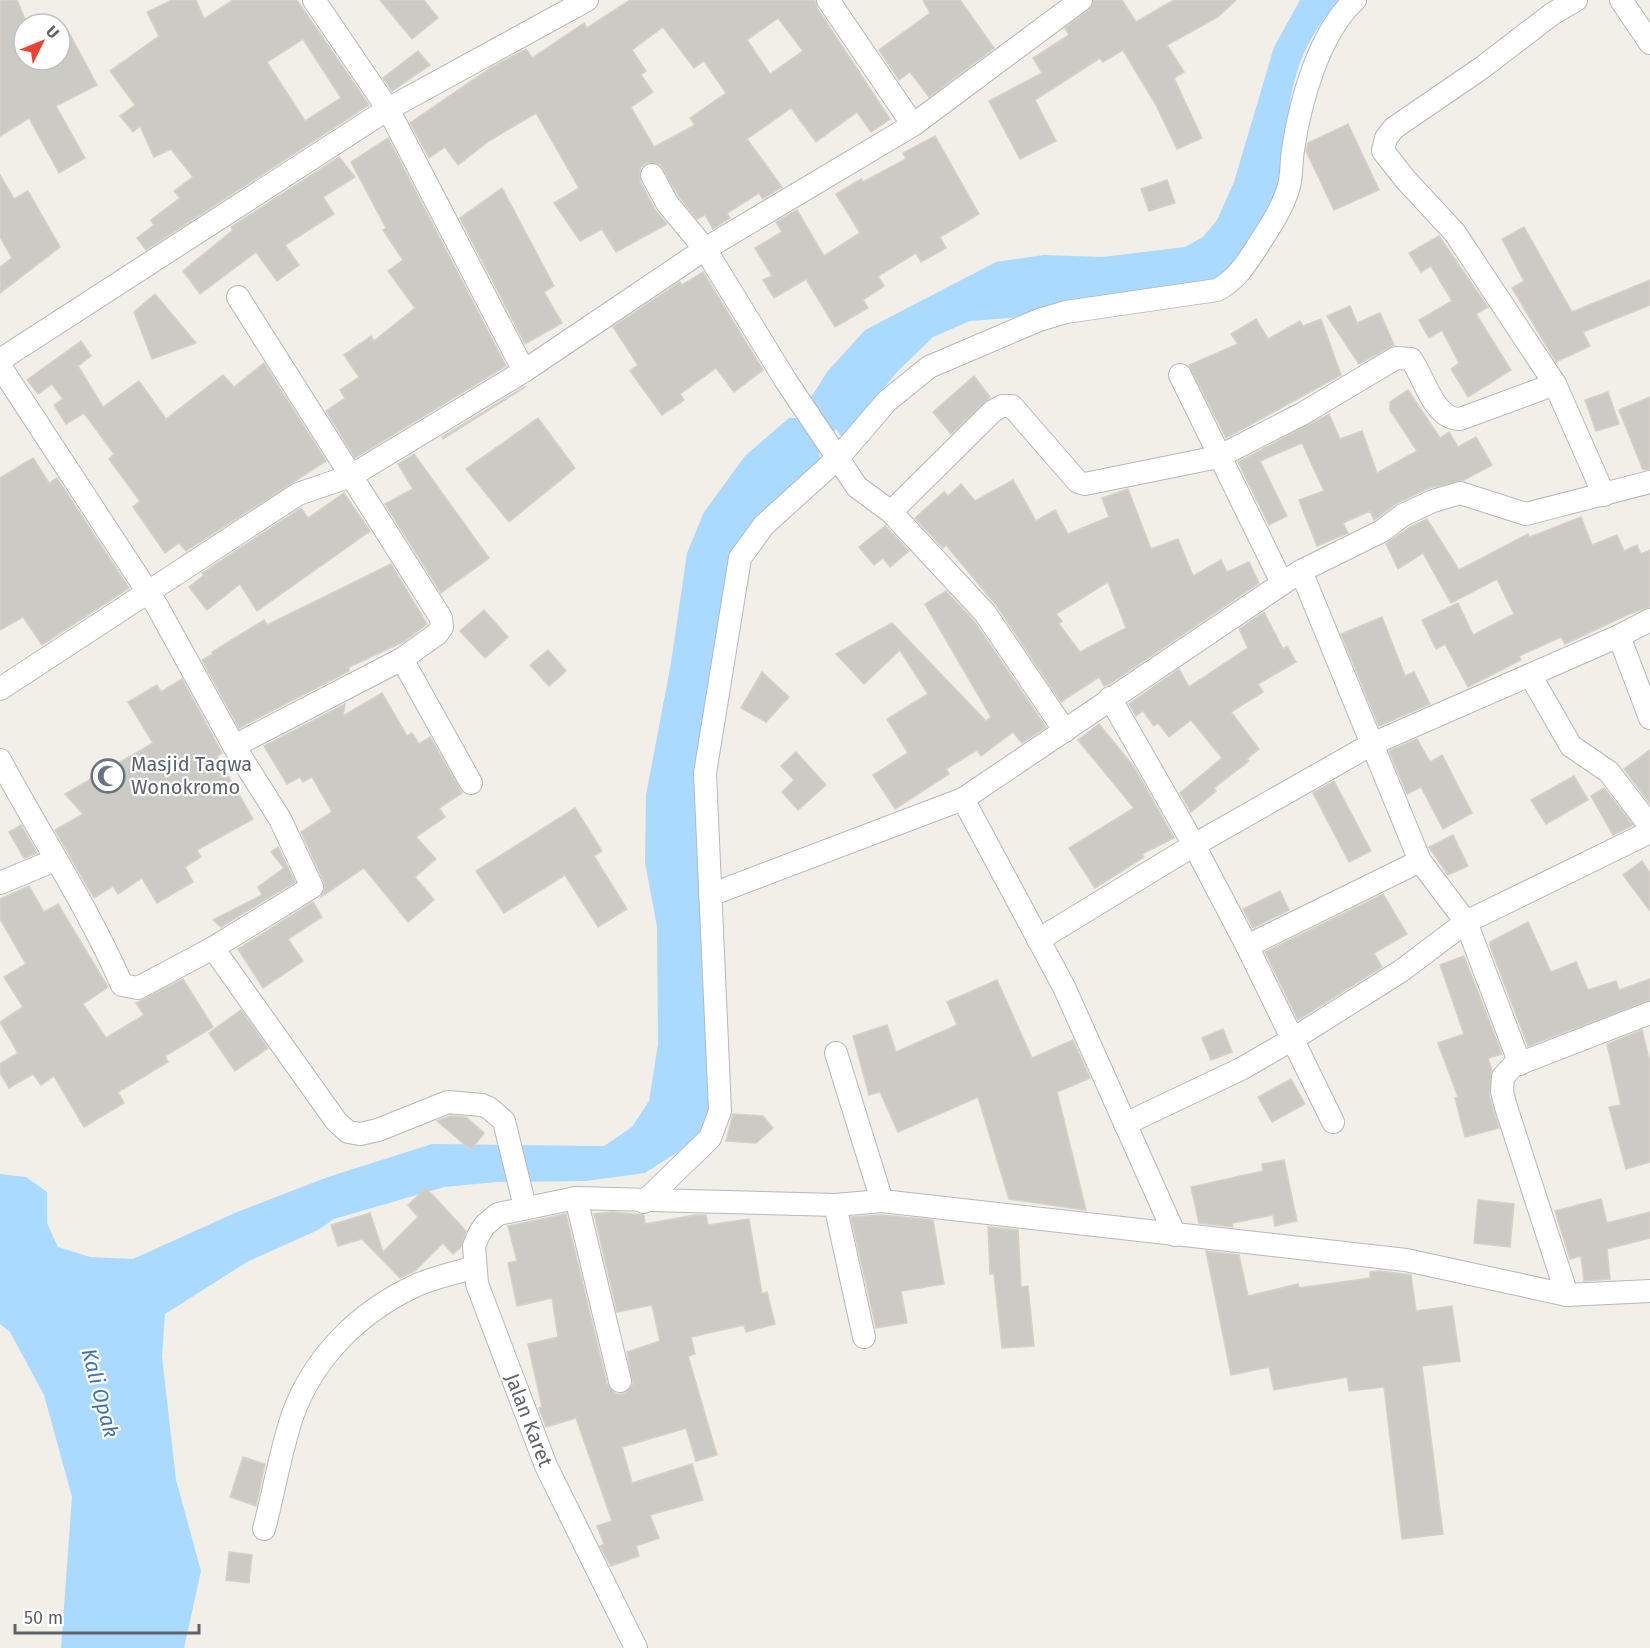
<svg xmlns="http://www.w3.org/2000/svg" width="1650" height="1648" font-family="'Fira Sans',sans-serif">
<style>
.water{fill:#aadaff;fill-rule:evenodd}
.building{fill:#cccac5;stroke:#d6d1c6;stroke-width:1.5;fill-rule:evenodd}
.lines{fill:none;stroke-linecap:round;stroke-linejoin:round}
.minor-casing{stroke:#b5b8bc;stroke-width:24}
.minor{stroke:#fff;stroke-width:22}
.labels{text-anchor:middle;dominant-baseline:central;stroke-width:4.5;stroke-linejoin:round;paint-order:stroke}
.worship-label{font-size:20px;fill:#5b616d;stroke:#fff;text-anchor:start}
.street-label{font-size:20px;fill:#5f6368;stroke:#fff}
.water-label{font-size:21px;font-style:italic;fill:#4174aa;stroke:#fff}
</style>
<rect width="100%" height="100%" fill="#f1efe8"/>
<path class="water" d="M1300,0H1338C1320,23 1304,46 1296,75C1285,112 1287,151 1278,188C1270,217 1241,260 1218,280L1021,317L970,321L933,337L897,372L774,522L750,558L695,771L710,982L708,1123L690,1144L645,1173L586,1181L497,1182L444,1187L334,1219L318,1230L247,1262L165,1314L162,1356L176,1480L201,1571L184,1648H61L72,1497L44,1395L10,1332L0,1324V1174L26,1177L47,1192V1223L58,1247L90,1257L133,1259L237,1212L328,1177L432,1144L604,1146L632,1127L649,1101L658,1044L657,927L645,862L646,795L671,663L687,553L704,512L745,456L789,418H798L827,372L865,330L996,262L1044,255L1102,257L1185,247L1203,237L1217,220L1234,182L1274,47ZM836,429L842,438L829,456L820,458L817,441L831,435Z"/>
<g class="building">
<polygon points="0,0 17,0 27,24 24,24 24,60 60,60 60,33 67,29 97,85 56,106 85,158 59,173 29,118 0,136"/>
<path d="M172,0H196L204,19L233,0H297L369,105L146,250L137,238L154,225L151,220L180,198L174,191L193,177L171,149L154,157L140,126L133,132L120,116L135,105L110,71L159,36L147,12ZM303,39L341,98L305,121L267,62Z"/>
<polygon points="380,0 424,0 438,18 412,39"/>
<path d="M630,0H815L817,8L890,119L871,132L857,112L816,142L791,108L747,139L782,187L763,199L759,193L727,213L730,218L713,229L705,215L697,219L678,195L660,164L646,163L640,168V181L655,210L667,224L616,252L602,229L580,241L554,203L579,188L536,113L489,141L458,165L445,147L429,158L410,123L492,67L526,49L532,58L584,23L587,28ZM778,18L803,51L770,74L747,40ZM663,27L694,68L704,61L726,93L690,118L695,125L654,147L631,107L653,92L641,75L646,71L632,50Z"/>
<polygon points="923,0 960,0 994,48 929,97 910,72 899,80 879,50 930,13"/>
<polygon points="1094,0 1122,0 1136,22 1174,0 1236,0 1218,17 1167,45 1184,72 1174,78 1202,138 1177,149 1156,105 1123,50 1103,62 1100,58 1035,100 1056,141 1020,159 989,101 1042,73 1033,58 1069,35 1065,28 1089,10"/>
<polygon points="418,51 430,65 392,91 383,78"/>
<polygon points="1348,124 1379,190 1334,210 1306,151 1308,143"/>
<polygon points="935,136 979,214 940,237 946,248 921,262 916,253 878,276 884,286 863,300 868,308 835,327 806,279 774,298 763,280 772,276 755,248 782,232 776,222 797,210 824,256 860,233 836,194 861,179 863,182 906,159 903,153"/>
<polygon points="388,138 506,366 355,458 326,411 345,398 340,390 359,377 344,355 371,336 374,341 415,308 388,271 403,260 383,230 386,228 351,162"/>
<polygon points="339,157 355,177 323,197 334,214 285,245 299,265 277,281 256,252 200,294 183,271 233,230 231,227"/>
<polygon points="0,175 14,199 28,191 60,247 0,293 0,267 12,258 0,237"/>
<polygon points="1167,180 1175,203 1149,211 1141,189"/>
<polygon points="502,188 554,286 544,292 562,323 525,344 460,218"/>
<polygon points="1524,227 1572,312 1650,280 1650,305 1583,332 1590,346 1556,362 1512,288 1524,281 1502,239"/>
<polygon points="1439,236 1488,307 1476,314 1511,370 1468,397 1451,369 1459,363 1442,330 1429,338 1419,320 1452,301 1431,266 1421,272 1409,253"/>
<polygon points="703,272 763,370 734,392 716,368 680,394 684,400 662,415 630,371 638,365 613,327 680,282 682,285"/>
<polygon points="155,294 196,343 152,359 134,312"/>
<polygon points="1350,306 1357,323 1380,313 1394,345 1359,364 1327,316"/>
<polygon points="1256,319 1268,339 1300,321 1303,326 1321,319 1341,375 1226,438 1189,365 1238,344 1231,334"/>
<polygon points="81,341 91,356 78,366 103,407 139,381 166,419 223,375 234,387 264,363 326,461 186,551 179,543 165,553 133,507 140,501 109,459 114,454 84,413 66,424 54,405 63,399 52,384 38,394 27,380"/>
<polygon points="974,376 990,397 951,434 933,412"/>
<polygon points="525,387 443,439 442,437 524,387"/>
<polygon points="1408,390 1440,438 1449,432 1458,447 1476,437 1492,465 1464,480 1429,488 1397,503 1374,520 1370,511 1343,523 1348,533 1317,546 1299,500 1324,491 1302,443 1260,461 1287,516 1269,525 1238,462 1329,414 1340,439 1362,431 1377,473 1417,451 1390,410 1390,402"/>
<polygon points="1608,392 1619,424 1596,431 1585,400"/>
<polygon points="1650,397 1650,469 1643,470 1619,410"/>
<polygon points="538,418 575,468 509,522 466,469"/>
<polygon points="414,454 489,558 441,593 385,504 413,489 398,464"/>
<polygon points="33,458 49,483 57,478 129,588 42,645 23,617 0,630 0,478"/>
<path d="M1013,480L1036,521L1055,510L1068,534L1109,517L1102,498L1128,489L1151,549L1178,539L1193,576L1221,560L1227,572L1249,562L1259,583L1108,685L1104,686L1099,677L1061,702L996,605L946,545L943,548L915,518L944,492L948,496L961,484L975,501ZM1108,582L1126,628L1080,652L1059,624L1062,621L1056,614Z"/>
<polygon points="344,493 370,531 257,611 240,584 207,610 189,587 204,575 202,573 301,508 308,518"/>
<polygon points="1581,517 1592,545 1617,535 1624,551 1637,545 1641,554 1650,550 1650,607 1629,614 1565,644 1561,637 1519,656 1521,660 1468,687 1445,644 1436,649 1422,620 1458,603 1473,635 1514,614 1497,579 1451,603 1423,553 1398,569 1386,544 1410,527 1427,519 1459,570 1528,534 1530,537"/>
<polygon points="885,526 909,551 890,567 883,558 874,565 859,547"/>
<polygon points="391,564 427,624 403,642 349,667 349,671 239,728 202,660 213,654 212,652 264,620 267,625"/>
<polygon points="946,591 974,621 1046,727 1022,743 1013,732 981,756 977,750 946,769 949,774 895,809 873,775 908,753 887,719 928,694 900,650 864,684 836,654 892,623 986,721 991,717 925,604"/>
<polygon points="484,610 508,637 485,658 460,631"/>
<polygon points="1264,612 1283,649 1287,646 1296,662 1258,684 1263,692 1231,712 1259,749 1247,759 1249,761 1214,788 1216,791 1191,812 1180,793 1222,758 1191,720 1169,737 1158,723 1154,726 1143,711 1136,716 1129,704 1179,669 1189,687 1248,648 1239,629"/>
<polygon points="1382,617 1405,676 1414,672 1430,704 1379,726 1341,634"/>
<polygon points="548,650 566,671 549,686 530,665"/>
<polygon points="762,672 789,697 766,722 741,708"/>
<polygon points="182,679 222,753 217,756 253,819 197,850 201,857 185,867 193,882 157,903 142,878 118,894 113,886 94,898 55,830 83,814 65,794 153,743 128,702 157,685 161,692"/>
<polygon points="382,693 407,736 412,733 419,744 430,737 462,793 439,808 445,817 416,837 436,859 415,877 434,900 408,922 364,868 321,897 325,888 324,882 301,832 332,812 312,777 303,782 300,777 287,784 264,746 345,704 343,716"/>
<polygon points="1099,724 1134,767 1174,838 1142,854 1144,857 1095,888 1069,848 1134,808 1078,740"/>
<polygon points="1417,739 1430,762 1442,755 1472,813 1443,829 1421,787 1407,794 1389,751"/>
<polygon points="1650,750 1650,804 1624,769"/>
<polygon points="796,752 826,785 798,810 782,792 794,780 781,766"/>
<polygon points="1574,776 1588,800 1546,824 1531,800"/>
<polygon points="1334,781 1371,851 1349,862 1313,793"/>
<polygon points="1604,788 1633,825 1613,835 1591,796"/>
<polygon points="575,808 602,851 594,856 627,909 598,927 565,875 504,913 476,871"/>
<polygon points="21,825 37,853 24,858 9,832"/>
<polygon points="1453,835 1468,866 1448,875 1429,847"/>
<polygon points="278,847 295,882 221,927 213,920 262,895 258,887 284,868 271,852"/>
<polygon points="1642,861 1650,873 1650,911 1623,875"/>
<polygon points="29,886 44,912 58,904 108,987 83,1004 106,1038 144,1015 136,1003 183,979 213,1027 165,1056 168,1062 118,1092 124,1103 84,1127 54,1076 41,1085 33,1074 9,1088 0,1073 0,1064 18,1053 0,1022 23,1007 4,977 26,964 0,919 0,899"/>
<polygon points="1280,891 1289,910 1253,928 1243,909"/>
<polygon points="1383,894 1407,934 1374,953 1382,967 1298,1020 1265,952"/>
<polygon points="313,902 322,917 288,939 303,961 263,988 238,949"/>
<polygon points="1528,922 1551,972 1576,962 1588,990 1616,981 1619,990 1650,979 1650,1000 1528,1046 1490,946 1490,942"/>
<polygon points="1464,956 1502,1054 1488,1058 1492,1071 1489,1095 1499,1128 1465,1137 1455,1098 1458,1097 1438,1043 1464,1034 1440,965"/>
<polygon points="997,980 1032,1058 1073,1040 1090,1078 1057,1092 1086,1210 1009,1199 978,1097 898,1132 880,1092 869,1095 853,1036 887,1025 896,1052 957,1025 947,1002"/>
<polygon points="241,1010 268,1048 235,1071 209,1033"/>
<polygon points="1223,1029 1232,1052 1211,1060 1202,1038"/>
<polygon points="1642,1030 1650,1062 1650,1162 1626,1169 1609,1107 1621,1105 1607,1044"/>
<polygon points="1291,1079 1305,1104 1272,1122 1258,1097"/>
<polygon points="733,1114 763,1116 773,1128 756,1143 726,1141"/>
<polygon points="450,1116 466,1117 484,1133 471,1150 437,1121"/>
<polygon points="1284,1160 1297,1221 1275,1226 1273,1215 1232,1223 1233,1227 1199,1223 1191,1187 1263,1171 1262,1164"/>
<polygon points="426,1188 466,1231 461,1247 453,1254 443,1243 415,1271 400,1278 362,1239 338,1246 331,1225 370,1213 383,1252 418,1217 408,1205"/>
<polygon points="1601,1199 1607,1223 1650,1212 1650,1238 1607,1249 1610,1279 1584,1281 1581,1256 1570,1259 1555,1211"/>
<polygon points="1478,1200 1514,1204 1510,1247 1474,1243"/>
<polygon points="612,1212 644,1215 645,1224 695,1215 706,1215 708,1225 749,1219 762,1294 767,1292 775,1324 746,1332 744,1325 691,1337 695,1354 688,1356 717,1455 696,1461 686,1428 622,1447 632,1483 692,1464 703,1500 650,1515 659,1538 636,1546 639,1556 611,1566 600,1546 604,1544 597,1526 612,1521 576,1418 546,1427 539,1408 542,1407 528,1344 558,1337 552,1298 517,1306 508,1263 517,1261 508,1226 566,1214 607,1384 616,1394 624,1394 633,1384 627,1352 660,1341 652,1305 617,1312 594,1214"/>
<polygon points="882,1215 933,1220 944,1284 901,1291 907,1323 876,1328 851,1217"/>
<polygon points="988,1227 1018,1230 1021,1287 1028,1286 1034,1346 1002,1348 994,1274 990,1274"/>
<polygon points="1206,1251 1239,1255 1248,1296 1298,1284 1299,1288 1370,1278 1370,1272 1380,1271 1411,1275 1416,1311 1452,1306 1460,1361 1422,1366 1443,1534 1402,1539 1384,1387 1349,1391 1347,1377 1274,1390 1269,1367 1231,1375"/>
<polygon points="243,1457 265,1464 256,1506 230,1497"/>
<polygon points="229,1552 252,1555 249,1583 226,1580"/>
</g>
<g class="lines">
<g class="minor-casing">
<g id="minor">
<polyline points="314,0 388,109 524,371"/>
<polyline points="828,0 913,125"/>
<polyline points="1576,0 1552,14 1483,67 1394,128 1386,138 1383,151 1405,179 1455,233 1555,384 1604,495"/>
<polyline points="1621,0 1650,43"/>
<polyline points="652,175 667,203 705,249 786,381 857,487 891,512 985,613 1065,731"/>
<polyline points="0,360 388,109 587,0"/>
<path d="M0,366L157,606L234,746L280,819L312,887L213,948L138,988L122,985C88,907 40,835 0,760"/>
<polyline points="1180,375 1282,583"/>
<path d="M891,512L993,411L1002,406H1012L1078,482L1085,484L1218,457L1302,414L1396,358L1411,359C1425,378 1433,419 1460,419L1555,384"/>
<polyline points="1301,571 1420,861 1466,922 1520,1064"/>
<polyline points="1619,636 1650,718"/>
<polyline points="402,659 471,783"/>
<polyline points="1530,675 1571,746 1609,772 1650,826"/>
<polyline points="0,689 298,494 351,476 524,371 705,249 913,125 1081,0"/>
<polyline points="1110,698 1194,845 1247,946 1333,1122"/>
<polyline points="234,746 402,659 437,634 442,627 441,618 238,297"/>
<polyline points="963,799 1064,987 1175,1235"/>
<polyline points="0,883 55,860"/>
<polyline points="710,895 963,799 1301,571 1382,531 1403,515 1433,501 1460,493 1526,514 1650,482"/>
<polyline points="1038,940 1194,845 1372,744 1619,636 1650,620"/>
<polyline points="1247,946 1420,861"/>
<polyline points="213,948 336,1121 348,1132 360,1134 378,1130 448,1102 482,1105 489,1108 504,1121 525,1207"/>
<polyline points="836,1053 882,1201"/>
<polyline points="1125,1124 1241,1069 1293,1039 1401,971 1466,922 1650,832"/>
<polyline points="576,1198 620,1381"/>
<path d="M644,1202L710,1138L720,1111L705,773L740,558L764,525L838,458L887,401L929,367L1039,320L1066,312L1217,290C1236,280 1246,264 1257,247C1269,228 1283,208 1289,186C1292,174 1291,162 1293,150C1300,102 1319,33 1355,0"/>
<polyline points="835,1205 864,1337"/>
<polyline points="1567,1295 1506,1107 1502,1092 1503,1077 1513,1066 1650,1013"/>
<path d="M264,1529C274,1492 280,1453 292,1417C313,1357 360,1311 417,1285C435,1277 456,1273 474,1267"/>
<polyline points="636,1648 546,1466 477,1284 474,1246 479,1234 485,1225 498,1214 576,1198 835,1205 882,1201 1406,1260 1567,1295 1650,1291"/>
</g>
</g>
<use href="#minor" class="minor"/>
</g>
<defs>
<g id="mosque-ring" transform="scale(1.725)"><circle r="9.5" fill="#fff" stroke="#6b7280" stroke-width="1.5"/><path d="M3.5-4.9A6 6 0 1 0 3.5 4.9A5 5 0 1 1 3.5-4.9Z" fill="#6b7280"/></g>
</defs>
<g fill-rule="evenodd">
<use href="#mosque-ring" x="108" y="776"/>
</g>
<g class="labels">
<g class="worship-label">
<text x="131" y="764">Masjid Taqwa<tspan x="131" dy="23">Wonokromo</tspan></text>
</g>
<g class="street-label">
<text transform="translate(529 1420) rotate(69)">Jalan Karet</text>
</g>
<g class="water-label">
<text transform="translate(100 1393) rotate(75)">Kali Opak</text>
</g>
</g>
<g transform="translate(42 42) rotate(47)"><circle r="28" fill="#ffffff" stroke="#bfc1c3" stroke-width="1.5"/>
<path d="M0-4.5L10 22L0 15L-10 22Z" fill="#ea4335"/>
<text y="-9" font-size="16" font-weight="bold" text-anchor="middle" fill="#5f6368">U</text>
</g>
<path d="M15 1624v9h184v-9" fill="none" stroke="#5f6368" stroke-width="3"/>
<text x="24" y="1624" font-size="18" fill="#5f6368" stroke="#ffffff" stroke-width="4.5" paint-order="stroke">50 m</text>
</svg>
